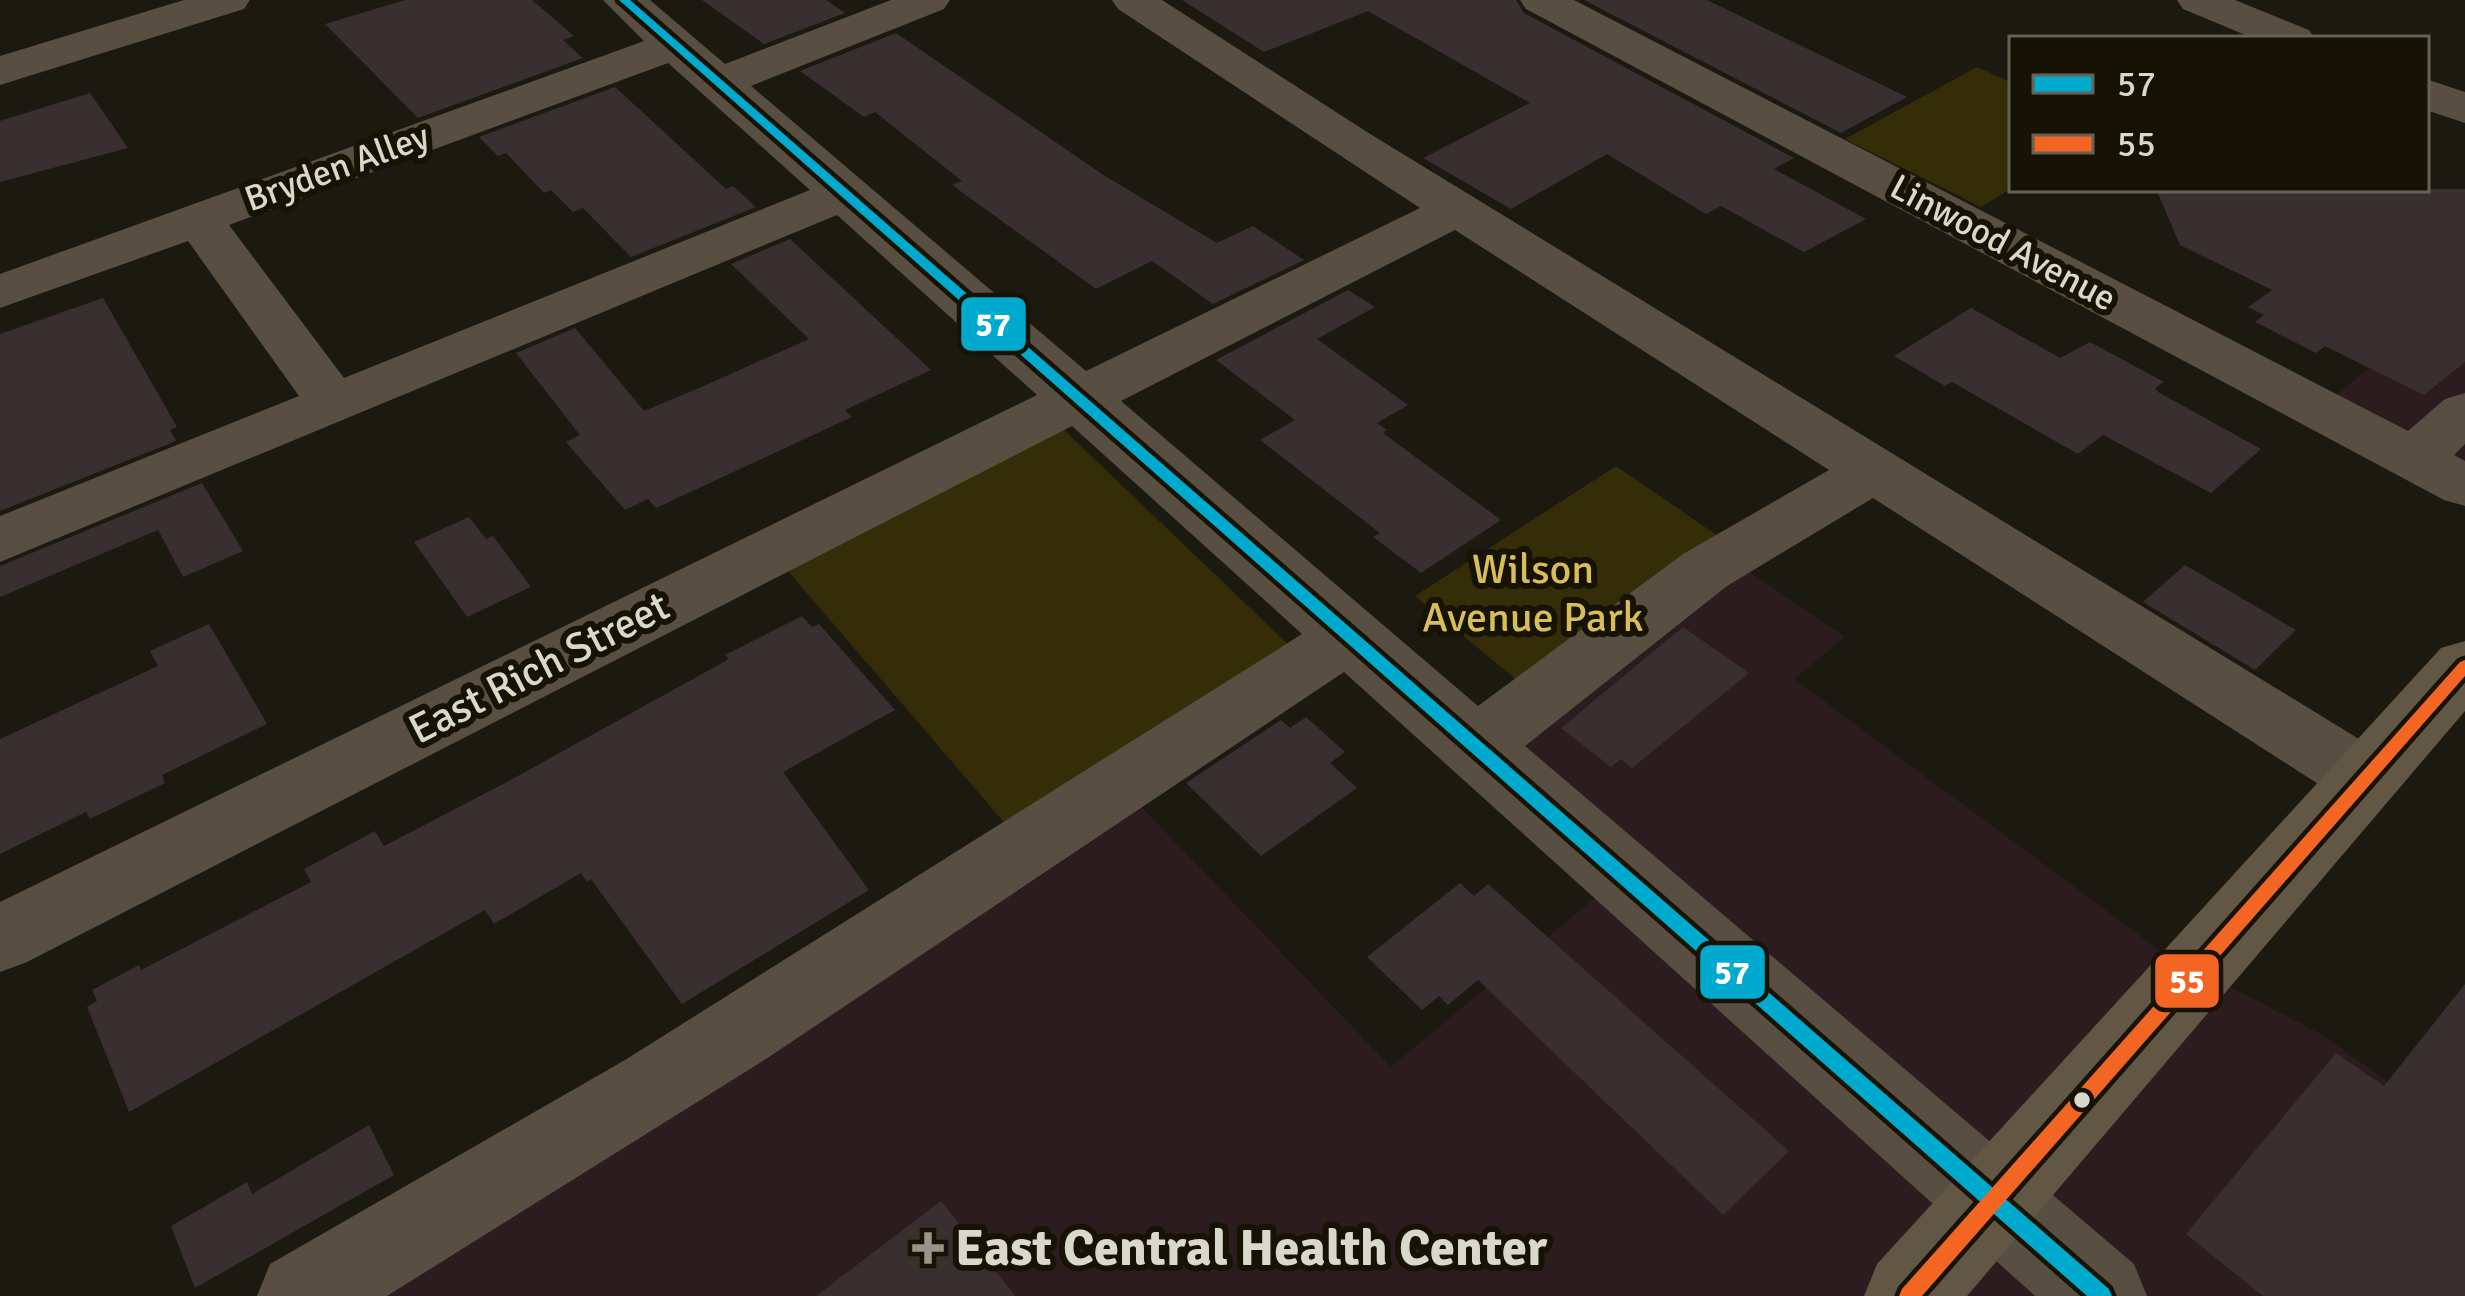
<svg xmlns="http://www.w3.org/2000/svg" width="2465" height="1296" font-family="Signika,sans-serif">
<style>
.commercial{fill:#2d1c1f}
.green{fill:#352c08}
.building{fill:#392f31}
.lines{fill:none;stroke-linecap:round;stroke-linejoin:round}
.minor{fill:#584e41;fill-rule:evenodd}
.major{fill:#625644;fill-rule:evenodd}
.bus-1-casing{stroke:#171304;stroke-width:9}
.bus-2-casing{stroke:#171304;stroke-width:9}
.bus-1{fill:#00a9ce;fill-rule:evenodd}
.bus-2{fill:#f26522;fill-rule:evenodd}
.bus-dot{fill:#dad7cc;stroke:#171304;stroke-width:4.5}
.poi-dot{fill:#98948b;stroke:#171304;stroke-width:4.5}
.labels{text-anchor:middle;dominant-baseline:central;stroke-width:12;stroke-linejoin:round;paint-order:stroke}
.far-street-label{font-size:36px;fill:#dad7cc;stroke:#171304}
.park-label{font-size:42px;fill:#d9bd58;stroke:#171304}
.street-label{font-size:42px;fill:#dad7cc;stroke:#171304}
.near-poi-label{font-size:51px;font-weight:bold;fill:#dad7cc;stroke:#171304;text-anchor:start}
.line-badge{stroke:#171304;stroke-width:4.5}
.badge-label{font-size:33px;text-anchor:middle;font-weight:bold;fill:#fff}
</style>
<rect width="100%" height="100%" fill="#1c1911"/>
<g class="commercial">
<polygon points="2465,246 2465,488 2318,410 2462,293"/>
<polygon points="1729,558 1845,637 1794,679 2162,952 2319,1033 2465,1136 2465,1296 254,1296 1015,835 1109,773 1391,1067 1619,878 1467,745"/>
</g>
<g class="green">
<polygon points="1977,67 2012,83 2012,188 1981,207 1845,139"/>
<polygon points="1062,428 1296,652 1015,835 787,570"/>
<polygon points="1616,466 1721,538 1518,681 1415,596"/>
</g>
<g class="building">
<polygon points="405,0 532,0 574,36 563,40 583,58 418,118 325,24"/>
<polygon points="702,0 826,0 845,13 764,44"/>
<polygon points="1182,0 1516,0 1524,13 1794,158 1774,169 1866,219 1804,252 1721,206 1706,214 1607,154 1511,209 1423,158 1530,103 1368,11 1264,52"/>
<polygon points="1584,0 1707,0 1907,97 1841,133"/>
<polygon points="896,33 1105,176 1217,243 1253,226 1304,260 1213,304 1152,261 1096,289 952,185 962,181 875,112 864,117 800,71"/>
<polygon points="615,87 726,189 733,186 756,207 631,257 583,208 573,212 551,190 544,193 506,153 498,156 479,137"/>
<polygon points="90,93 128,148 0,182 0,121"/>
<polygon points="2156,189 2465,189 2465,362 2424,395 2325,346 2316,353 2255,322 2264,315 2248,307 2272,290 2180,245"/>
<polygon points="790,239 931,370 845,410 852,417 656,508 648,499 625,510 566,442 580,435 516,353 575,328 644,411 699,388 809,339 731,264"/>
<polygon points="1348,290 1375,307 1317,339 1408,405 1377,423 1387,430 1383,433 1501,520 1421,573 1373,537 1380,533 1260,440 1295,420 1216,360"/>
<polygon points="103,298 177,427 170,430 176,441 0,511 0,334"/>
<polygon points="1971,308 2060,358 2090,342 2164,382 2155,388 2158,392 2261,449 2211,493 2103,435 2078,454 1952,382 1945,386 1894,356"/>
<polygon points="202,483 243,551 183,577 158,530 0,597 0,566"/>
<polygon points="469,517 486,539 493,536 531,587 467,617 414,542"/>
<polygon points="2185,565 2296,630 2255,670 2143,602"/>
<polygon points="802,616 812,627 819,624 895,710 783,772 869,890 682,1004 591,879 587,882 581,873 494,924 485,910 129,1112 87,1007 97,1001 92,990 139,965 141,970 311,882 304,869 375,831 384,846 507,782 729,659 725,655"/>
<polygon points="209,624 267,724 162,775 165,783 90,819 86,812 0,854 0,739 158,666 150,651"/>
<polygon points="1683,627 1749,673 1632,768 1621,759 1611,767 1561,728"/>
<polygon points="1306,717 1345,752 1330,763 1357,788 1261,856 1186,783 1281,720 1290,728"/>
<polygon points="1460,883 1474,896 1488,884 1789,1151 1723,1215 1478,980 1448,1005 1439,996 1422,1010 1367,957"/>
<polygon points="2465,984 2465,1296 2263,1296 2186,1234 2336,1053 2384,1086"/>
<polygon points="369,1125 394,1175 195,1288 171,1226 247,1182 252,1194"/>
<polygon points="941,1201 1015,1296 816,1296"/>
</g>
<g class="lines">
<g class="minor">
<polygon points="184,0 250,0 244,9 0,85 0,56"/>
<path d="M603,0H650L725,64L891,0H950L944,9L751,86L1086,371L1420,208L1118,9L1112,0H1162L1367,132L2390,758L2400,778L2390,798L2365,806L2340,798L1873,498L1727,586L1525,746L2134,1264L2147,1296H2035L1344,672L769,1057L387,1296H257L270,1264L625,1060L1302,634L1072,426L27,962L0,972V902L1037,395L837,215L0,562V516L299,396L188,241L0,308V274L644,41ZM668,63L810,190L344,378L229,225ZM1455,230L1829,470L1683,554L1478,706L1121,401Z"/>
<polygon points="1520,0 1574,0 2408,431 2445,399 2465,393 2465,444 2454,455 2465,461 2465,506 2444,500 1526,9"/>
<polygon points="2177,0 2235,0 2309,30 2315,39 2255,39 2183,9"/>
<polygon points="2426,79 2465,92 2465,123 2426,110"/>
</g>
<polygon class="major" points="2465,641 2465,711 1967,1296 1864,1296 1877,1264 2441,648"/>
<g class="bus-1-casing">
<polygon id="bus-1" points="619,0 630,0 2109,1289 2112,1296 2087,1296"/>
</g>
<g class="bus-2-casing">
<polygon id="bus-2" points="2465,660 2465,676 1922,1296 1899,1296 1902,1289 2460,662"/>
</g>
<use href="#bus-1" class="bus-1"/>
<use href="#bus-2" class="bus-2"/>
</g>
<circle class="bus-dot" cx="2082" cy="1100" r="10"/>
<path class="poi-dot" d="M922 1230h12v12h12v12h-12v12h-12v-12h-12v-12h12z"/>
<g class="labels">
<g class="far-street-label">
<text transform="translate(337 168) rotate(-20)">Bryden Alley</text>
<text transform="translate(2003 243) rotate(28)">Linwood Avenue</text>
</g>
<g class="park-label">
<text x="1533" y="569">Wilson<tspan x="1533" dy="48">Avenue Park</tspan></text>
</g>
<g class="street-label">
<text transform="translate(539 668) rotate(-27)">East Rich Street</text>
</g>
<g class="near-poi-label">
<text x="955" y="1248">East Central Health Center</text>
</g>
</g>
<g class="line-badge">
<rect x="959" y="295" width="69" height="58" rx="12" fill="#00a9ce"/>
<rect x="1698" y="943" width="69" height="58" rx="12" fill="#00a9ce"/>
<rect x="2153" y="952" width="68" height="58" rx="12" fill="#f26522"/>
</g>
<g class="badge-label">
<text x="993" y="336">57</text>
<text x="1732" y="984">57</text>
<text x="2187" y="993">55</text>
</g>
<rect x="2009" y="36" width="420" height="156" fill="#171304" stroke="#656154" stroke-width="3"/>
<rect x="2033" y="75" width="60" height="18" fill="#00a9ce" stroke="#656154" stroke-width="3"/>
<text x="2117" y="96" font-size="36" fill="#dad7cc">57</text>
<rect x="2033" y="135" width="60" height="18" fill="#f26522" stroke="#656154" stroke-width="3"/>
<text x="2117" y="156" font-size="36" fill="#dad7cc">55</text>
</svg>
